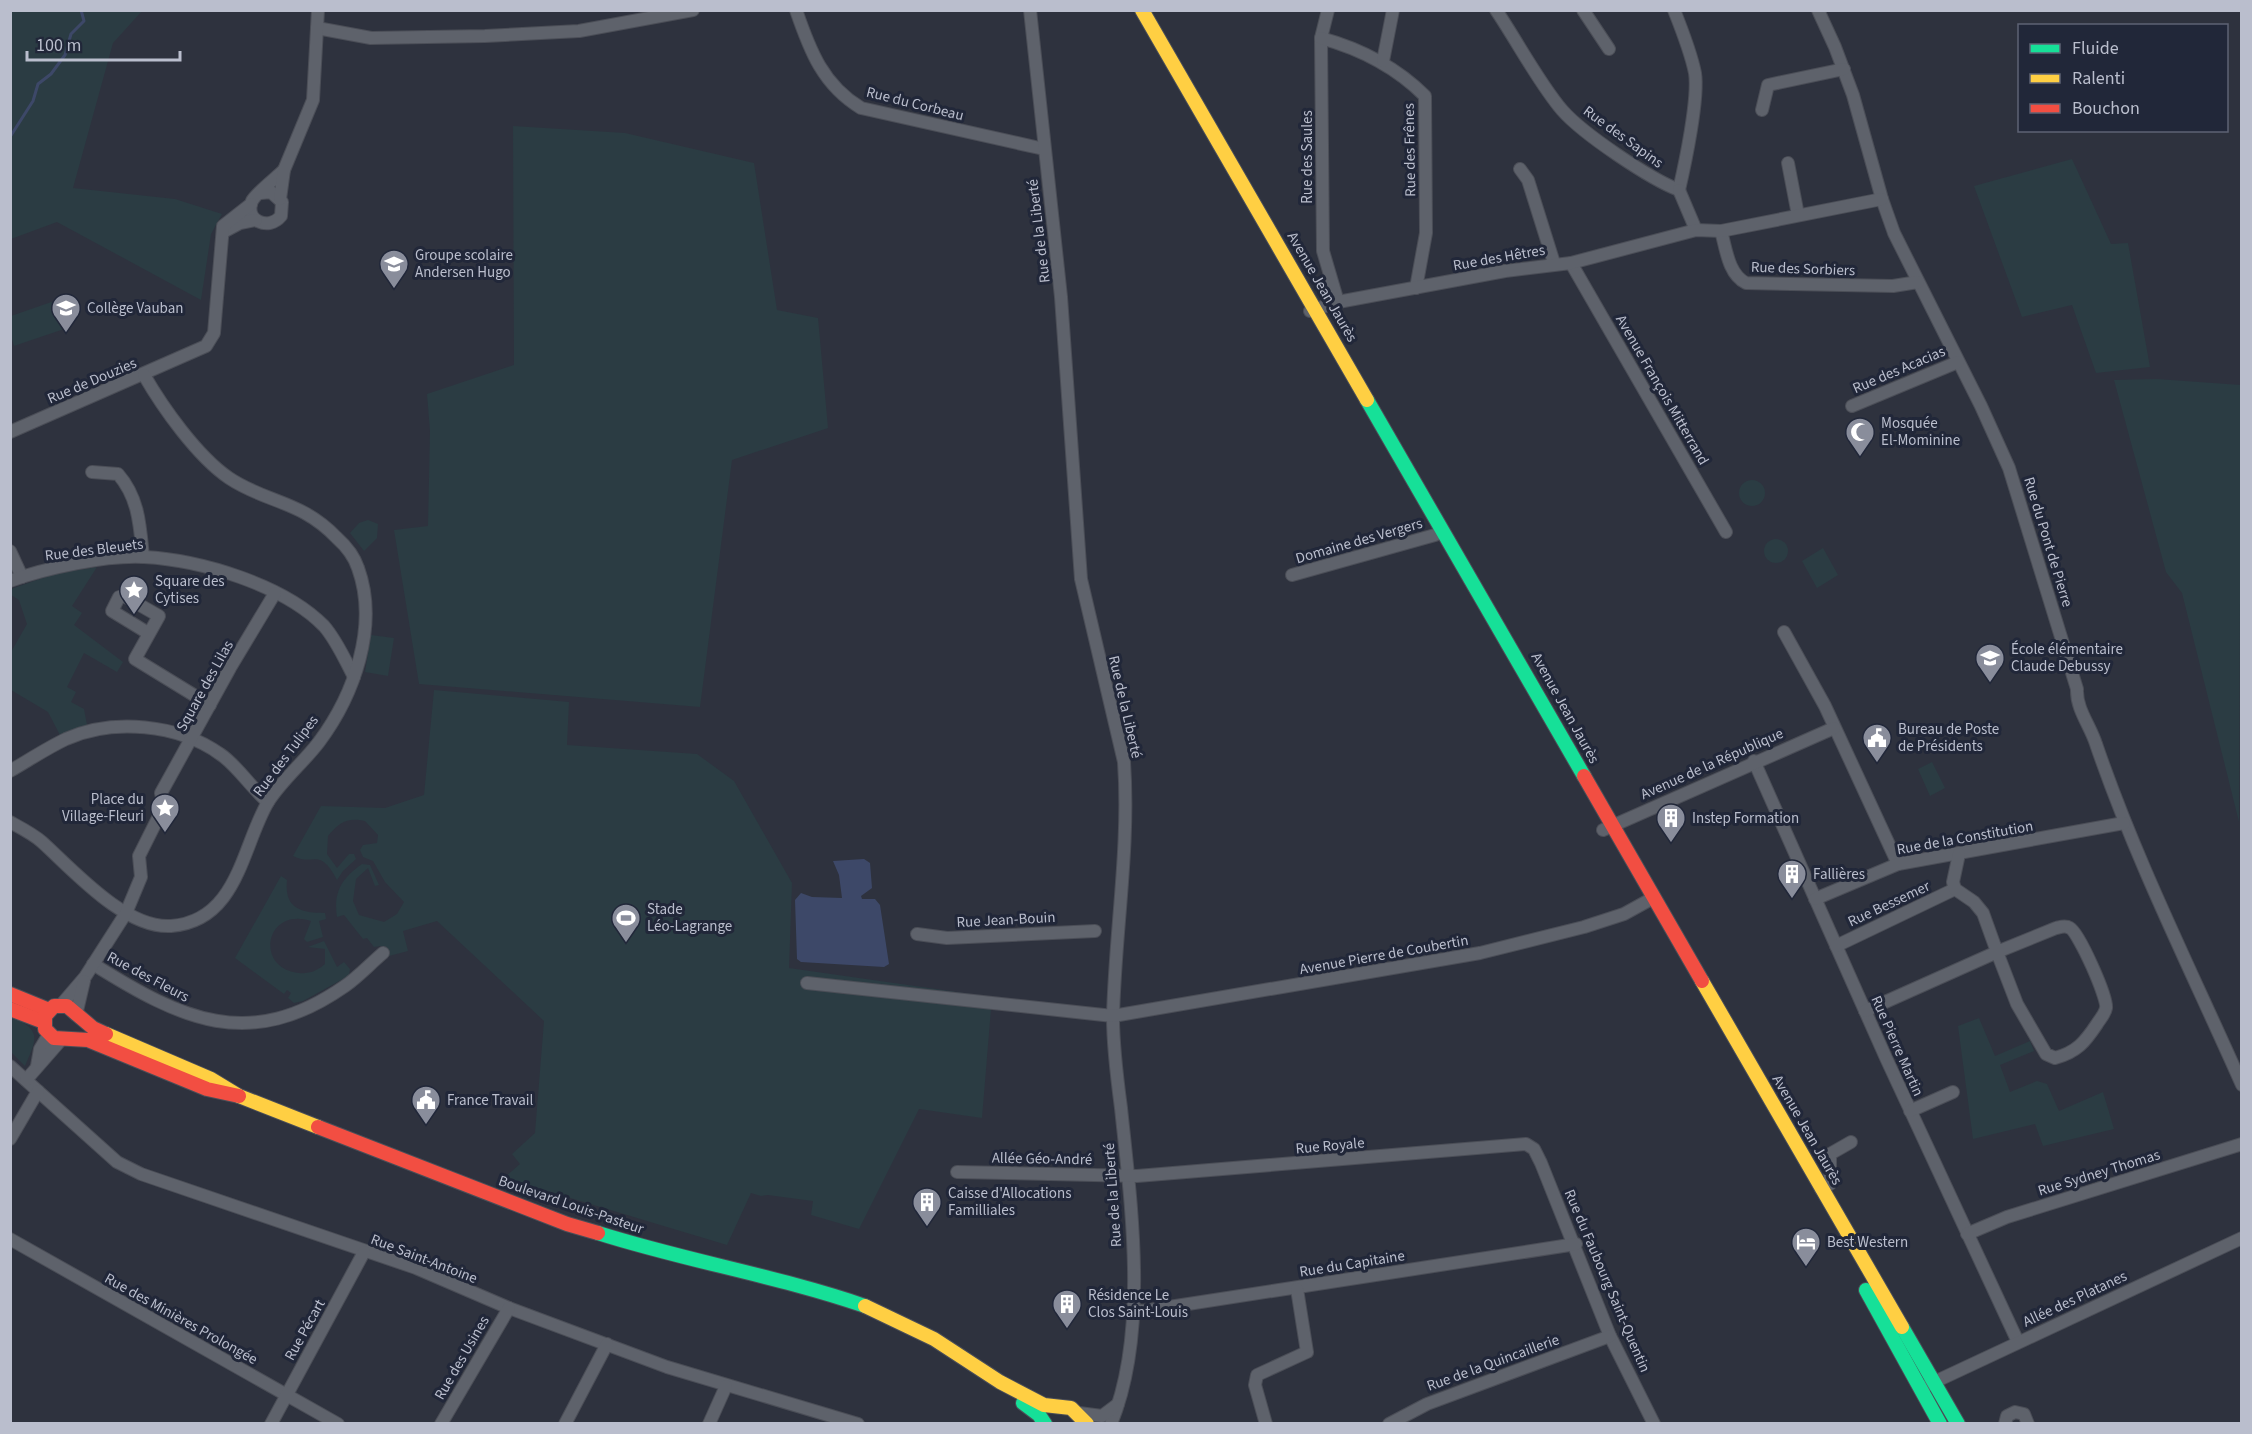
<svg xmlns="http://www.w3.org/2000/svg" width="2252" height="1434" font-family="'Source Sans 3',sans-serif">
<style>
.green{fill:#2b3c43}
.water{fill:#3d4868}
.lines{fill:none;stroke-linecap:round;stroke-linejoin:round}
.stream{stroke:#3d4868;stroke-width:3}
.street-casing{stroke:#4b4e57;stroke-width:14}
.fast-casing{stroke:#4b4e57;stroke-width:16}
.slow-casing{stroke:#4b4e57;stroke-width:16}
.jam-casing{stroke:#4b4e57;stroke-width:16}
.street{stroke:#5e626b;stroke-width:12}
.fast{stroke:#16e098;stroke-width:14}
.slow{stroke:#ffcf43;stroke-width:14}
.jam{stroke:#f24e42;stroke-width:14}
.labels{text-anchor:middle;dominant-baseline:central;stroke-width:6;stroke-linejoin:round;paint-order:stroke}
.street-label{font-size:15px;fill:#babecd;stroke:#212739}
.poi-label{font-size:15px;fill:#babecd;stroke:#212739;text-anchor:start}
</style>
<rect width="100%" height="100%" fill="#2e323e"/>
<g class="green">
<polygon points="11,10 142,11 113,43 73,188 175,199 222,214 211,234 201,300 57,222 11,239"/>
<polygon points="513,126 625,133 754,163 777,310 818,318 828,428 732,460 700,707 419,684 394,530 428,526 430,431 427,394 514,365"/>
<polygon points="2072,159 2111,244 2128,243 2150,367 2096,373 2072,305 2022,317 1974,186"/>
<polygon points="60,299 70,327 14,346 11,336 11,316"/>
<polygon points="2157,379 2241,385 2239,822 2182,593 2166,572 2114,380"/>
<circle cx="1752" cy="493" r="13"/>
<polygon points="368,520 378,524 377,538 364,551 350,533 359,523"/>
<circle cx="1776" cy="551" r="12"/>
<polygon points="1823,548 1838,575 1817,588 1802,561"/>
<polygon points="97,567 72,606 82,613 74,625 123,662 117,672 84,653 67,687 76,692 71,702 84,709 87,725 60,735 48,712 11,690 11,652 27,624 19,600 11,595 11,589 54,574"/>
<polygon points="371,635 394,638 388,676 365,672"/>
<path d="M434,690L569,702L567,745L697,754L734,781L792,883L789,968L992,997L982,1118L919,1109L859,1229L811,1215L813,1201L768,1195L761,1196L751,1193L727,1245L504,1178L520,1164L512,1154L535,1133L544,1021L437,921L403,931L408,951L389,956L381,946L374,947L367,938L363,939L344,915L337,917C333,892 342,878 362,864L370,865L379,885L375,886L368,868L356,879L353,901L359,915L384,922L397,914L404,902L385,882L373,861L363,857L360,850L363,845L377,843L378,835L365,821C348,817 339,822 328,836L327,854L337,868L349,854H354L356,859L343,871L337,880C319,846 314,867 293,856L321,806L385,808L424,795Z"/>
<polygon points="1932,762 1945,788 1930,796 1918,769"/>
<path d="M281,876L287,880C284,908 300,913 325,913L326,919L319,921L323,937L307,942L304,939L311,921C265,906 254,969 299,973C309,974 317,971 325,964V949L308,947L324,941L337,967L344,962L350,969L349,975L343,979L303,1001L294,1003L288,998L291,993L287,990L284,994L235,958Z"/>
<path d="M10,1015C41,1031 38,1036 25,1066L11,1052Z"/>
<polygon points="1979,1018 1995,1056 2030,1041 2034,1051 2000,1065 2010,1092 2037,1081 2047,1084 2059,1111 2103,1092 2114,1129 2043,1146 2035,1124 1973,1139 1958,1026"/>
</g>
<polygon class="water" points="864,859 870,863 872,888 861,896 862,899 875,899 880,905 889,964 884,967 801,962 797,959 795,900 801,893 812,897 842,898 839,875 833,861"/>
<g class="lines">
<polyline class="stream" points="10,137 33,101 38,84 51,74 65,55 71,34 84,21 81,10"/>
<g class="street-casing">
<g id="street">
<path d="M796,10C810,51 823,85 861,108L1044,149"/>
<path d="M1030,10L1061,297L1081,579L1124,762C1130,847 1115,932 1113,1017C1113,1047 1117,1078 1121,1108C1131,1204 1149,1332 1111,1424"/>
<polyline points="1328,10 1321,38 1323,251 1338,302"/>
<path d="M1496,10C1517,41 1539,83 1562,110C1583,134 1650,179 1679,190"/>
<polyline points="1583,10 1609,49"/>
<path d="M1674,10C1682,30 1691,53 1695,73C1699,98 1685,164 1679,190"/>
<path d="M1818,10L1835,47L1853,95L1882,199L1894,233L1981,406L2009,468L2077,689C2076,709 2090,725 2096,744C2136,861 2192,972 2242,1085"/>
<polyline points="317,28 371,38 485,36 579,31 693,10"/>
<path d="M1321,38C1361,49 1395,66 1425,96L1426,233L1416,288"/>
<polyline points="1383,61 1393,10"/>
<polyline points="1762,110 1768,85 1844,69"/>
<polyline points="1788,163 1798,215"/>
<polyline points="1520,169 1528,180 1554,263"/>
<polyline points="1679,190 1696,230"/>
<path d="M261,193L271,192L282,202L281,216C269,231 244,221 252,201C256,193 276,178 284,170"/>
<polyline points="280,199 284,170 313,100 318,10"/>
<polyline points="225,231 240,223 256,220"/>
<path d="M1721,231C1726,248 1728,274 1746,283L1893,286L1918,282"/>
<polyline points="1571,263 1726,532"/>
<polyline points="1310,311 1338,302 1505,271 1571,263 1696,230 1721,231 1882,199"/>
<polyline points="1852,406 1958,362"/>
<polyline points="10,432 206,346 214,333 223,226 251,204"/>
<path d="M92,472L118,474C139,498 140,526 143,557"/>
<polyline points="10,551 22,577"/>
<polyline points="1292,575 1435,535"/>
<path d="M10,581C46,568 106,555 144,557C201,560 284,585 324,626C337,641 345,660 354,677"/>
<polyline points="1784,632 1825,706 1898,864"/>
<polyline points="148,633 112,611 119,597 124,596 159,616 135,659 210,705"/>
<polyline points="1754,761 1886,1058 2018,1342"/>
<path d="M10,771C29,760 47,748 66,739C113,718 178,724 220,754C237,765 251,788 268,802"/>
<path d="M10,822C21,828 33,834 42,842C73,870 125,929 171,926C238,921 242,846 268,802C282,780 303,763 319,742C354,695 379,626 358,568C354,556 346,546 337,538C301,500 266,503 229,478C197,456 163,408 144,375"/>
<polyline points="1603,830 1834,728"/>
<polyline points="1815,899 1898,864 2124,823"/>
<polyline points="917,934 947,938 1095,931"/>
<polyline points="1836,946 1955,889"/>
<path d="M93,964C181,1019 249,1053 345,986C358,977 370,964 383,953"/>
<polyline points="807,983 1113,1016 1480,953 1584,927 1624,914 1653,898"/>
<polyline points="61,1005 85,977 126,913 141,877 139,856 164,806 161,793 230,668 275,593"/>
<path d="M1865,1011L1997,952L2017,1004L2046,1054L2055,1058C2077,1052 2085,1042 2097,1024C2100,1019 2105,1014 2106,1008C2108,998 2079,933 2070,928C2065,925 2061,927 2056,928L1997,952L1983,913L1974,902L1955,889L1953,882L1959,854"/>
<polyline points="76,1015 84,981"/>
<polyline points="10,1066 117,1162 141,1174 416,1268 509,1308 667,1367 858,1424"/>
<polyline points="37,1066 40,1049 49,1034"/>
<polyline points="26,1080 61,1040"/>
<polyline points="1910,1111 1953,1092"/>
<polyline points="10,1139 38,1091"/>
<polyline points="957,1172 1137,1176 1526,1144 1534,1149 1541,1163 1610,1336 1654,1424"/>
<polyline points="1821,1189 1830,1184 1830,1154 1851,1142"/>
<polyline points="1967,1234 2007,1217 2242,1144"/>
<polyline points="10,1239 338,1424"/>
<polyline points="1133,1310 1143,1311 1576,1244"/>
<polyline points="1928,1385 2242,1238"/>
<polyline points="1079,1413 1102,1416 1118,1404"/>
<polyline points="271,1424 364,1252"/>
<polyline points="441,1424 509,1308"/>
<polyline points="565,1424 607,1344"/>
<polyline points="709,1424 726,1386"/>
<polyline points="1266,1424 1255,1385 1257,1375 1307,1352 1297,1289"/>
<polyline points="1389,1424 1427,1404 1610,1336"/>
<polyline points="2005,1424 2007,1416 2015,1412 2024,1414 2028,1424"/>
</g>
</g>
<g class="fast-casing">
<g id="fast">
<polyline points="1367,400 1584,776"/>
<path d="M598,1233C686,1261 778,1276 865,1306"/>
<polyline points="1866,1290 1940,1424"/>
<polyline points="1902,1327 1958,1424"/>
<polyline points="1023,1403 1039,1415 1045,1424"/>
</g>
</g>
<g class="slow-casing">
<g id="slow">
<polyline points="1142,10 1367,400"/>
<polyline points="1702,981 1902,1327"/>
<polyline points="106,1034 211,1079 239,1096 318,1127"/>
<polyline points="865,1306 934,1339 1000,1382 1044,1405 1071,1408 1087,1424"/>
</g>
</g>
<g class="jam-casing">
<g id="jam">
<polyline points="1584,776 1702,981"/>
<polyline points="10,994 49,1010"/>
<polyline points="10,1009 44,1022"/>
<polyline points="106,1034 93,1028 67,1006 54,1006 45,1016 45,1029 54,1038 88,1040 207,1089 239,1096"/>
<polyline points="318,1127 567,1224 598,1233"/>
</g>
</g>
<use href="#street" class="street"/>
<use href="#fast" class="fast"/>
<use href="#slow" class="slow"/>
<use href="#jam" class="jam"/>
</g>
<defs>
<g id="school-pin" transform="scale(1.5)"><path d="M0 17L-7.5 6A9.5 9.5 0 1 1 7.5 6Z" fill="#898d9b" stroke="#212739"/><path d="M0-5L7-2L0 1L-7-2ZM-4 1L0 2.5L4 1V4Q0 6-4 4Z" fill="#fff"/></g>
<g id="mosque-pin" transform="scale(1.5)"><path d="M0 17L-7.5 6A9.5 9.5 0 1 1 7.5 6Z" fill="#898d9b" stroke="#212739"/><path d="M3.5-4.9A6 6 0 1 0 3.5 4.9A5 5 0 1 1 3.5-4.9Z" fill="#fff"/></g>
<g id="sight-pin" transform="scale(1.5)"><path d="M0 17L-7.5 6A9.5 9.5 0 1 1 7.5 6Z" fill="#898d9b" stroke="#212739"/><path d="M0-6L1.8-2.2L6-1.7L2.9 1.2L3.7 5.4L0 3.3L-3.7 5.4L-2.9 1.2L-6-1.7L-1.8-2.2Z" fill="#fff"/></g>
<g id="civic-pin" transform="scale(1.5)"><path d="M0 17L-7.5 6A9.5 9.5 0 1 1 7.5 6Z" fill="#898d9b" stroke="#212739"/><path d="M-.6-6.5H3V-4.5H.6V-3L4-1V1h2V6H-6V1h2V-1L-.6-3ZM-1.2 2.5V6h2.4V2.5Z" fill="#fff"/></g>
<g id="building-pin" transform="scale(1.5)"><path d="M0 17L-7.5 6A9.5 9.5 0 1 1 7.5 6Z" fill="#898d9b" stroke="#212739"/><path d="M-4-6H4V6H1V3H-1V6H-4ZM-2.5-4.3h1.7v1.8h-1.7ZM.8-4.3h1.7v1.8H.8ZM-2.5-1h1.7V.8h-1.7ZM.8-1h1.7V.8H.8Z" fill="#fff"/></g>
<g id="stadium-pin" transform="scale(1.5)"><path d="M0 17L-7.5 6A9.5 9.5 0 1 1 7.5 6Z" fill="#898d9b" stroke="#212739"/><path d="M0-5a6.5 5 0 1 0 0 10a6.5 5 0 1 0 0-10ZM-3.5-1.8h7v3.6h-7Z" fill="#fff"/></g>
<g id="hotel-pin" transform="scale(1.5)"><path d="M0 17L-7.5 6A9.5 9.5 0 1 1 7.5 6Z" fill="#898d9b" stroke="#212739"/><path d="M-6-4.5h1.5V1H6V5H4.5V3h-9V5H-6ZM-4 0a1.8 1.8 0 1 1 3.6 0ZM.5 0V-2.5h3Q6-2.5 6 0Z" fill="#fff"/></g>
</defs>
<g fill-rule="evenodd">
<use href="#school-pin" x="394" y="264"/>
<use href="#school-pin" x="66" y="308"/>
<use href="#mosque-pin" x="1860" y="432"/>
<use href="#sight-pin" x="134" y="590"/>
<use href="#school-pin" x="1990" y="658"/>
<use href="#civic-pin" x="1877" y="738"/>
<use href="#sight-pin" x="165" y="808"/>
<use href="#building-pin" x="1671" y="818"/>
<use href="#building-pin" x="1792" y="874"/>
<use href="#stadium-pin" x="626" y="918"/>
<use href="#civic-pin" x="426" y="1100"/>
<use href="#building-pin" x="927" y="1202"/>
<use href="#hotel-pin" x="1806" y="1242"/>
<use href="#building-pin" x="1067" y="1304"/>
</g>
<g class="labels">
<g class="street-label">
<text transform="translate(915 104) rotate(14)">Rue du Corbeau</text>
<text transform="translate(1623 137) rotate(36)">Rue des Sapins</text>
<text transform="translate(1410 150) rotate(-91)">Rue des Frênes</text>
<text transform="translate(1307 157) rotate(-90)">Rue des Saules</text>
<text transform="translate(1039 231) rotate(-97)">Rue de la Liberté</text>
<text transform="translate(1499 258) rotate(-10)">Rue des Hêtres</text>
<text transform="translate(1803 269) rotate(2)">Rue des Sorbiers</text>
<text transform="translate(1322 287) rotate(60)">Avenue Jean Jaurès</text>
<text transform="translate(1899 370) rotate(-23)">Rue des Acacias</text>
<text transform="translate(92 381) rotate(-23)">Rue de Douzies</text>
<text transform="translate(1662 390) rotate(60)">Avenue François Mitterrand</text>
<text transform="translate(1359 541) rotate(-16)">Domaine des Vergers</text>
<text transform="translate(2048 542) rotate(73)">Rue du Pont de Pierre</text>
<text transform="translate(94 550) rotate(-7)">Rue des Bleuets</text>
<text transform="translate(205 686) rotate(-61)">Square des Lilas</text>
<text transform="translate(1125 707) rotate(77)">Rue de la Liberté</text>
<text transform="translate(1565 708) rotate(61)">Avenue Jean Jaurès</text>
<text transform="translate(286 756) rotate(-53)">Rue des Tulipes</text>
<text transform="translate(1712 764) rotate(-24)">Avenue de la République</text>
<text transform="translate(1965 838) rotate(-10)">Rue de la Constitution</text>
<text transform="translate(1889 904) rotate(-25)">Rue Bessemer</text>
<text transform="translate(1006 920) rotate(-3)">Rue Jean-Bouin</text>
<text transform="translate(1384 955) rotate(-10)">Avenue Pierre de Coubertin</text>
<text transform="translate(148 977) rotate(28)">Rue des Fleurs</text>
<text transform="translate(1897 1046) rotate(66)">Rue Pierre Martin</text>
<text transform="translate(1807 1130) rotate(60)">Avenue Jean Jaurès</text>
<text transform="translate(1330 1146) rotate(-5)">Rue Royale</text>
<text transform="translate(1042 1159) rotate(1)">Allée Géo-André</text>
<text transform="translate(2099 1173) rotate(-17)">Rue Sydney Thomas</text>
<text transform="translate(1113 1195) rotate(-94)">Rue de la Liberté</text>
<text transform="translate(571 1205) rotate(19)">Boulevard Louis-Pasteur</text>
<text transform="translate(424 1259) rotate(21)">Rue Saint-Antoine</text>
<text transform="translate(1352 1264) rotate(-9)">Rue du Capitaine</text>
<text transform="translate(1607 1281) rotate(67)">Rue du Faubourg Saint-Quentin</text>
<text transform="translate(2075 1299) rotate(-25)">Allée des Platanes</text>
<text transform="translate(181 1319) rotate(29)">Rue des Minières Prolongée</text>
<text transform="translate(305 1330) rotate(-61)">Rue Pécart</text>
<text transform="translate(462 1358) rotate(-60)">Rue des Usines</text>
<text transform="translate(1493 1363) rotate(-20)">Rue de la Quincaillerie</text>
</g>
<g class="poi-label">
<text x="415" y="255">Groupe scolaire<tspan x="415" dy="17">Andersen Hugo</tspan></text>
<text x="87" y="308">Collège Vauban</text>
<text x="1881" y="423">Mosquée<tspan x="1881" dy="17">El-Mominine</tspan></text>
<text x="155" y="581">Square des<tspan x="155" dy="17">Cytises</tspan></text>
<text x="2011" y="649">École élémentaire<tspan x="2011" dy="17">Claude Debussy</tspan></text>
<text x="1898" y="729">Bureau de Poste<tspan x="1898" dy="17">de Présidents</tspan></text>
<text x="144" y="799" text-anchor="end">Place du<tspan x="144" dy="17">Village-Fleuri</tspan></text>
<text x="1692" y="818">Instep Formation</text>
<text x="1813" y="874">Fallières</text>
<text x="647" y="909">Stade<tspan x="647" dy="17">Léo-Lagrange</tspan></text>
<text x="447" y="1100">France Travail</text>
<text x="948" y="1193">Caisse d'Allocations<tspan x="948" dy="17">Familliales</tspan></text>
<text x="1827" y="1242">Best Western</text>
<text x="1088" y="1295">Résidence Le<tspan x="1088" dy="17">Clos Saint-Louis</tspan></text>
</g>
</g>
<rect width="2252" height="1434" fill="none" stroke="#babecd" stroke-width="24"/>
<rect x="2018" y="24" width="210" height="108" fill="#212739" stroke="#5e6374" stroke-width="1.5"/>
<rect x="2030" y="44" width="30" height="9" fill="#16e098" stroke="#5e6374" stroke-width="1.5"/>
<text x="2072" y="54" font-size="18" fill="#babecd">Fluide</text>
<rect x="2030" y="74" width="30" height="9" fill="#ffcf43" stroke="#5e6374" stroke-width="1.5"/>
<text x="2072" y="84" font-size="18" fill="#babecd">Ralenti</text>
<rect x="2030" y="104" width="30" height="9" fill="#f24e42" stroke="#5e6374" stroke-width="1.5"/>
<text x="2072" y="114" font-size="18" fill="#babecd">Bouchon</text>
<path d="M27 51v9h153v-9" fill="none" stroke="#babecd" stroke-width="3"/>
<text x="36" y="51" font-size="18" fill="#babecd" stroke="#212739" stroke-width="4.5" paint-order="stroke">100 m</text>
</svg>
